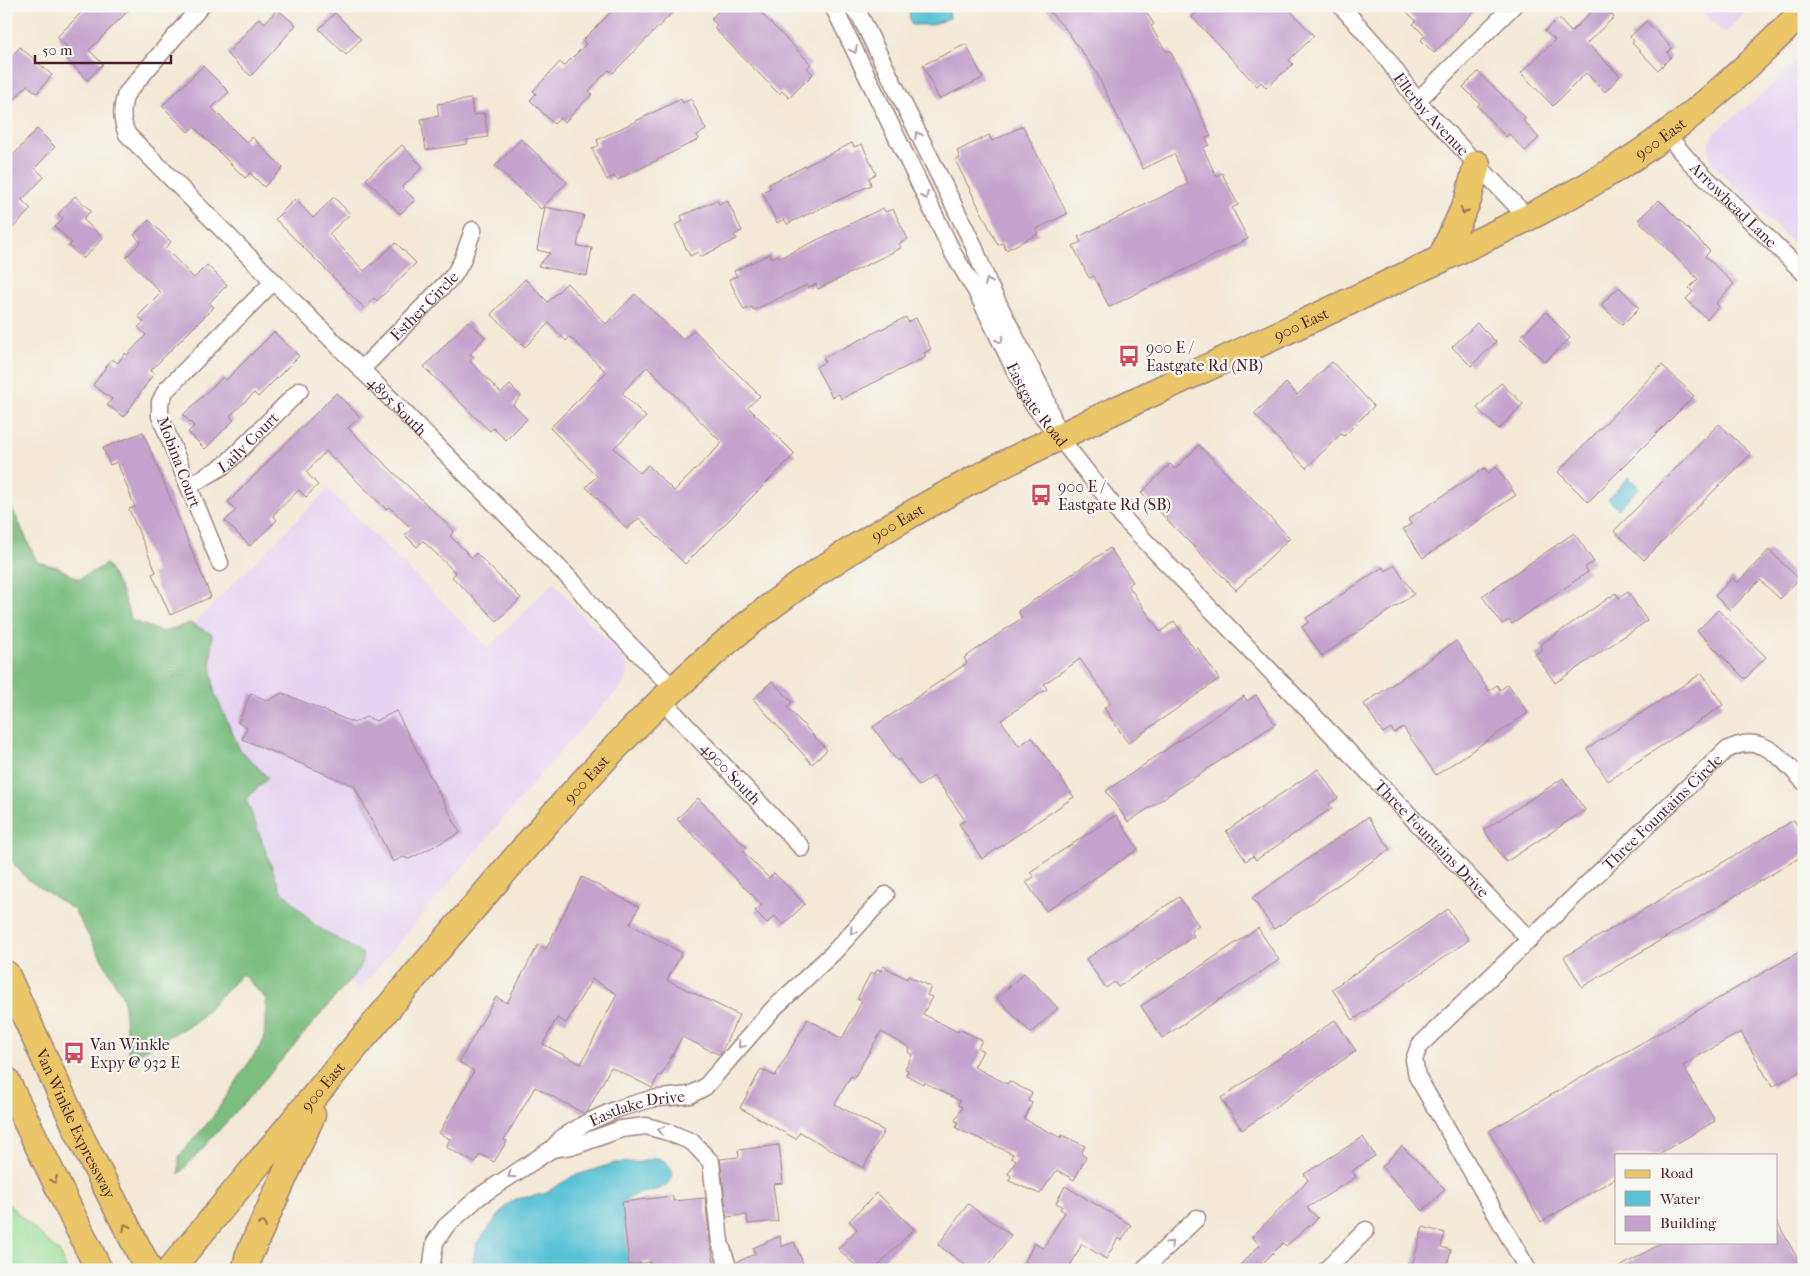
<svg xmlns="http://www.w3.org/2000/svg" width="1810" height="1276" font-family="'IM FELL French Canon',serif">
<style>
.built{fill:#e4d3f2}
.green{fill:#9bdf97;stroke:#727f61}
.forest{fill:#7cbe80;stroke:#636e56}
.water{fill:#59c2d5;stroke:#527080}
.building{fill:#c5a2cd;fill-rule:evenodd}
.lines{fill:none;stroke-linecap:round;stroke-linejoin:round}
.minor-casing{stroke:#9e8480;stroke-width:19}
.primary-casing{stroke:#9e8480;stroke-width:29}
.minor{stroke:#fff;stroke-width:16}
.primary{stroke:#eac669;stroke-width:26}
.oneway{stroke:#ae9aa0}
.oneway2{stroke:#9a724a}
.labels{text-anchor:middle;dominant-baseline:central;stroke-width:4.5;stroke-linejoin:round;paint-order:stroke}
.street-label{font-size:16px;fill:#4a1f2b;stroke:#f6f6f2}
.poi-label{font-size:16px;fill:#4a1f2b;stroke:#f6f6f2;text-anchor:start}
</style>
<rect width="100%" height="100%" fill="#f6f6f2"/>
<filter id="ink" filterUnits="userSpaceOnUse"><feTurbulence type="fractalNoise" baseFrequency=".02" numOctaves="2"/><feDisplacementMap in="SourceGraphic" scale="10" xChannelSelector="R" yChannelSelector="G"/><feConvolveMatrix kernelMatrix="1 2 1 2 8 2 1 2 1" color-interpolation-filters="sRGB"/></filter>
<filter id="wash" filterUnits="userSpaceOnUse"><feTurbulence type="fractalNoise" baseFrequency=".0096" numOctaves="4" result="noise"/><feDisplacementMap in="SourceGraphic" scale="20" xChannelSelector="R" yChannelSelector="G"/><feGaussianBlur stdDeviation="1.12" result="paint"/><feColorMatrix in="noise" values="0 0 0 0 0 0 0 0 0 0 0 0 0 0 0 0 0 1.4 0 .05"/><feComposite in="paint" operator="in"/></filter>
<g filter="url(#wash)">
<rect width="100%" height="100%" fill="#f3e9d6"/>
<g class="built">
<polygon points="1696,6 1749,6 1725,34"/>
<polygon points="1804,54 1804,254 1713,165 1708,150 1709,142 1714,133 1769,88"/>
<polygon points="328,489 488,648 554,582 584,618 623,657 628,667 626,682 564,747 360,989 314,959 146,676 196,621"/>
</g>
<polygon class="green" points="6,1202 61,1254 66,1270 6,1270"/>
<polygon class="forest" points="6,500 13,510 37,562 57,567 79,579 106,564 122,592 131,620 163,632 190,623 212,634 211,661 214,692 239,748 268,778 246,799 280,889 316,926 363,954 360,968 254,1092 179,1174 179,1156 212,1118 264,1040 266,999 242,974 197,1021 129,1059 123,997 74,910 27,879 6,855"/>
<g class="water">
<polygon points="915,6 948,6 950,18 931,25 911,25 909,13"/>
<polygon points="1629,477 1639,488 1618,509 1608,499"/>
<path d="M655,1158C665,1159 670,1165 673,1174C667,1197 639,1187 626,1201L643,1270H470L477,1243L507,1205L516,1199L544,1194L573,1176L615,1163L641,1162Z"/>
</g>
<g id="blocks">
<g class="building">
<polygon points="88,6 133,6 89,50 103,64 87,80 65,57 71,51 57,37"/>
<polygon points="617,6 679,6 613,73 609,70 589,91 592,94 565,122 560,118 554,124 530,100 536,94 533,91 560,62 564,66 586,44 582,41"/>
<polygon points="723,6 754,6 811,64 807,68 813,74 789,98 782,91 779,94 714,28 717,25 711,19"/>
<polygon points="1044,6 1142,6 1154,24 1151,26 1158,39 1167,52 1170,50 1211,136 1206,138 1209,145 1203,148 1216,176 1222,173 1238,205 1232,208 1248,239 1109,307 1094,276 1089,278 1073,246 1081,242 1078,237 1188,184 1174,154 1143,169 1096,72 1065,28"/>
<polygon points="1202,6 1286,6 1314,36 1289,60 1293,64 1266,88 1261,82 1257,86 1192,17"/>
<polygon points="1401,6 1479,6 1434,53 1421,40 1425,36 1413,24 1416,21"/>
<polygon points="1597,6 1604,6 1614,17 1587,43 1620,76 1605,92 1586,73 1553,106 1521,73 1555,40 1545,31 1558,18 1571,32"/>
<polygon points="277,9 296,25 251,76 227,54 259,18 265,23"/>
<polygon points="335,13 361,39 346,55 319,29"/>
<polygon points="1646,21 1672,48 1667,53 1671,57 1658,70 1632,43 1634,41 1630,37"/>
<polygon points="966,44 983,78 939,99 923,65"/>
<polygon points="20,47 52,75 37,93 27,85 6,109 6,63"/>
<polygon points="203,66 229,92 212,108 247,143 252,137 283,168 264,187 250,173 245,178 194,127 188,132 162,106"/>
<polygon points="1478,72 1526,118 1523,120 1539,138 1525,151 1509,134 1506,137 1477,106 1480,104 1463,87"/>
<polygon points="471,99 473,115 484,113 488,137 467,140 467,144 426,150 421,119 439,116 437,104"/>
<polygon points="681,99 683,103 691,99 706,130 697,135 699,139 617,180 614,176 607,180 592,149 599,145 597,140"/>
<polygon points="1023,126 1067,214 1036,229 1038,234 1006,250 1003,243 998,245 955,160 960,158 957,151 989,135 992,141"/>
<polygon points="37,129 55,147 35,168 44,177 22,200 31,209 6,235 6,163"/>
<polygon points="521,139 567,182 541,209 495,166"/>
<polygon points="852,143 854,147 862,144 876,174 869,178 871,185 787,224 784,219 777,223 762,192 771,188 769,184"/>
<polygon points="402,145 423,167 402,187 415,200 400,214 366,179"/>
<polygon points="75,196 91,211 83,219 103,238 83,259 69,246 72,243 55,227 63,219 58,214"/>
<polygon points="334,197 350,214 329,234 364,271 396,243 416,263 377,301 374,298 364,308 275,219 295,199 313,218"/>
<polygon points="717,200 719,204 727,200 742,231 734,235 737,239 700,257 698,252 690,256 675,225 683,221 681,216"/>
<polygon points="1659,200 1710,251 1705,256 1734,284 1716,303 1719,306 1707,319 1686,299 1693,292 1689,288 1698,279 1638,220"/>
<polygon points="545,207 584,215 577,246 592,248 587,276 538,266 550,253 537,250"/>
<polygon points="883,208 885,212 893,209 908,239 899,244 901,248 818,289 816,284 808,288 807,285 754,310 752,307 744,310 729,279 737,276 734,271 770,254 772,258 778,255 780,258"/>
<polygon points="149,220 171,242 165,248 194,278 207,265 227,285 209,303 214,307 150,371 154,373 124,417 107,405 112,399 93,385 112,359 118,363 125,353 127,355 146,335 138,327 144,322 138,316 161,293 126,257 141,242 134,235"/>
<path d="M525,279L548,302L567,283L606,324L635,294L683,340L694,330L760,396L748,407L795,454L685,564L639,518L627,529L586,487L597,476L550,428L606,372L570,337L566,341L549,323L525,347L491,314ZM647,367L722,443L674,491L648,465L640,473L614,448L646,417L622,393Z"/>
<polygon points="1619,287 1639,308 1622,325 1601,305"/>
<polygon points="1546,312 1570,338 1545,362 1520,337"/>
<polygon points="906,317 908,322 916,318 931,349 924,353 926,357 841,399 839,394 832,397 816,367 825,362 823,358"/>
<polygon points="468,321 485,337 470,354 474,357 470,361 501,393 510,385 521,396 513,405 527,419 506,440 493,428 490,431 476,418 424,367"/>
<polygon points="1477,323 1496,342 1471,366 1452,347"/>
<polygon points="274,332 299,356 258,397 254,393 230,416 234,420 205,449 188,432 194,426 183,415 223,377 226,380"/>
<polygon points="1332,362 1374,406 1344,436 1341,434 1306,468 1254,414 1286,383 1297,395"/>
<polygon points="1662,365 1694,396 1588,502 1558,472"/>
<polygon points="1501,383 1523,404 1499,429 1477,408"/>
<polygon points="336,393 360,417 348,428 454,531 450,536 472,558 476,553 521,598 497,621 452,577 456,573 423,541 417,547 405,535 412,529 389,507 386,509 326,451 306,472 318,485 306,497 299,490 273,515 277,520 250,546 225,521 236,510 228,502"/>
<polygon points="1719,424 1751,454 1644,560 1614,531"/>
<polygon points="143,432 211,597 170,615 152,574 156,572 129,509 135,507 117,462 110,465 103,448"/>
<polygon points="1199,445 1290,538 1236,590 1141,493 1170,464 1175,469"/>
<polygon points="1496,467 1516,495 1423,558 1403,529 1411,524 1408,519 1485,468 1488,473"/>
<polygon points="1574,533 1594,562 1585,567 1588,572 1512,624 1509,620 1502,624 1482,596"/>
<polygon points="1110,548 1133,582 1128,585 1160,632 1174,621 1195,650 1198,648 1219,679 1128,743 1104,708 1111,703 1080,659 1044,684 1047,689 1001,720 1019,746 1032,737 1074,797 982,859 959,824 965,820 934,776 919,786 899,759 897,761 873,727 967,663 964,658 1022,618 1018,611"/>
<polygon points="1769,550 1799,579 1780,599 1760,580 1730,610 1715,596 1732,578 1737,583"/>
<polygon points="1395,565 1414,594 1322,656 1302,627 1309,622 1306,618 1383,567 1386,571"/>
<polygon points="1628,592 1647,621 1555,683 1535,654 1543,649 1540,645 1616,593 1619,598"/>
<polygon points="1718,610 1766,657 1745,679 1697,631"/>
<polygon points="1456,641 1489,691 1497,685 1500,690 1508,684 1528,713 1436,775 1403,727 1394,733 1391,728 1383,733 1364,704"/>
<polygon points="1702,673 1723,705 1608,781 1587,749"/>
<polygon points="772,681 792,702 787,707 827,750 812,764 753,699"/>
<polygon points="251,693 268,701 282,693 354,723 366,717 376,721 396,711 460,833 409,859 403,857 393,862 354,786 242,739 247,727 238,723"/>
<polygon points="1256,695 1275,724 1128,822 1106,791 1244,696 1247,701"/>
<polygon points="1318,769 1338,798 1329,804 1332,808 1256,860 1253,856 1246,861 1226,831"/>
<polygon points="1563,778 1585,810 1506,862 1484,830"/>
<polygon points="698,798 747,848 743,852 769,878 774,873 805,904 783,925 775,916 767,923 755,911 762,905 677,819"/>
<polygon points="1116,815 1138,849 1046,911 1026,882 1034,877 1030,872"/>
<polygon points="1368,817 1390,849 1274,929 1252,898"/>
<polygon points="1794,820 1804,837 1804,855 1582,987 1564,957"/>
<path d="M582,877L639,907L630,924L682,953L667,980L739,1015L720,1055L682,1037L661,1076L659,1075L652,1088L611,1067L587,1112L583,1113L535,1087L504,1140L507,1141L494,1162L480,1154L475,1163L446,1147L450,1139L439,1133L474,1071L459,1062L496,997L507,1003L538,945L546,949ZM592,979L617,994L581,1064L543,1044L557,1018L566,1023Z"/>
<polygon points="1179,897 1199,926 1191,931 1194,936 1118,987 1114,982 1106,988 1086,959"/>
<polygon points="1448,909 1469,940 1353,1020 1332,989"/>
<polygon points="1258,928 1279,960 1162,1038 1141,1006"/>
<polygon points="1804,949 1804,1069 1772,1087 1741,1032 1695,1058 1683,1066 1715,1121 1657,1155 1616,1155 1616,1178 1541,1222 1489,1131"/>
<polygon points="883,966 907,979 908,976 931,987 927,995 932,997 923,1014 958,1032 959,1029 982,1040 978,1048 983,1051 974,1067 1007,1084 1009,1081 1032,1093 1028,1101 1032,1103 1024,1119 1061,1138 1062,1135 1085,1146 1081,1154 1086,1157 1074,1180 1057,1170 1040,1194 1009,1181 1011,1176 1008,1174 1016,1160 1011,1158 1013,1154 956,1128 958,1122 955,1121 962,1107 958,1105 960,1101 924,1082 923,1084 906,1075 908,1070 905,1069 912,1055 908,1052 910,1048 881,1032 854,1078 851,1076 835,1104 884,1131 863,1168 800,1132 796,1139 740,1108 761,1069 775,1076 808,1019 842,1039 862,1001 857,999 871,972 875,974 877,969 881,971"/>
<polygon points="1024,973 1058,1008 1031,1033 997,998"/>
<polygon points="1335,1020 1356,1051 1242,1130 1221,1098"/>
<polygon points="1363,1137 1375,1156 1352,1171 1356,1177 1307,1208 1318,1218 1286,1246 1283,1243 1256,1270 1235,1270 1260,1245 1252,1237 1308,1180 1304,1174"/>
<polygon points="779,1145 783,1183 773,1184 778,1221 748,1224 747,1215 727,1217 720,1159 739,1157 738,1150"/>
<polygon points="1402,1146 1445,1189 1423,1211 1382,1167"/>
<polygon points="1065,1186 1131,1225 1122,1240 1118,1238 1106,1259 1082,1244 1068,1270 1021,1270 1034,1243 1043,1248 1065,1212 1060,1209 1062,1206 1056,1203"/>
<polygon points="877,1193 914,1229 874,1270 860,1270 838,1249 857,1229 849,1221"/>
<polygon points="673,1196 673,1201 705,1198 710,1243 716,1270 651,1270 650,1262 629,1265 622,1202"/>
<polygon points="968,1204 1011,1235 985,1270 972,1270 938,1245"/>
<polygon points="1776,1220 1804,1270 1615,1270 1663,1242 1776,1242"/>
<polygon points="1423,1227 1445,1233 1441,1247 1451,1250 1446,1270 1411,1270"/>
<polygon points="780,1236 781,1247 794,1242 803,1263 801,1264 804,1270 739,1270 737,1262 755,1254 753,1248"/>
</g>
</g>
</g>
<g filter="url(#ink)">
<use href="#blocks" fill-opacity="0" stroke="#9e8480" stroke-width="1"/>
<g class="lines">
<g class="minor-casing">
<g id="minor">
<path id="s1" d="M201,6L126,94C121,109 121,119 127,134L576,585L596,611L673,688"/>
<path id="s2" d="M833,6L954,255L976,291L1029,399L1123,518L1529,939"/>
<polyline points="850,6 860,16 973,244 989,285 1044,394 1055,425"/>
<path id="s3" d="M1341,6L1382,52L1417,101L1528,218"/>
<polyline points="1417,101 1513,6"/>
<path id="s4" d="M1666,134L1690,162L1804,273"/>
<path id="s5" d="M361,370L454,275L462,261L473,230"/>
<path id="s6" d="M189,486L225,465L300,390"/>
<polyline points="220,563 160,416 160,402 166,390 273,282"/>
<path id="s7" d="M661,699L802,848"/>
<polyline points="552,1149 577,1145 621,1129 646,1126 668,1132 692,1142 711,1162 720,1242 729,1270"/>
<path id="s8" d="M431,1270L435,1242L446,1226L480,1196L552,1149L563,1137L586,1123L617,1109L651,1099L690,1095L705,1087L773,1009L833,953L886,895"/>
<polyline points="1143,1270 1197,1218"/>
<polyline points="1326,1270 1366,1230"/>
<path id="s9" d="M1528,1270L1417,1076L1414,1060L1419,1046L1725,751C1761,730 1780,757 1804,782"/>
</g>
</g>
<g class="primary-casing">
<g id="primary">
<polyline points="1440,260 1468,200 1477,164"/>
<path id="s10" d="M6,974L82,1140L149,1270"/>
<polyline points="6,1080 99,1270"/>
<path id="s11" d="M170,1270C269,1151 367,1031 468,914C582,780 689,655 839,558C936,495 1040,445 1146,396C1225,359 1305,322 1385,285C1470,245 1558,208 1637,155C1698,114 1752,63 1804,10"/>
<polyline points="246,1270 248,1257 312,1115"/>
</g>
</g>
<use href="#minor" class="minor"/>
<use href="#primary" class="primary"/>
</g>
<defs><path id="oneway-chevron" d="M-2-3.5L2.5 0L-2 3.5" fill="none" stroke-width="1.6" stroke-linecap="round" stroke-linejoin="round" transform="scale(1.25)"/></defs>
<g class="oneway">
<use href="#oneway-chevron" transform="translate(854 50) rotate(64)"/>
<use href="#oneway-chevron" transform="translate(918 135) rotate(-116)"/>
<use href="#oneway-chevron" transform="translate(925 196) rotate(64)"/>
<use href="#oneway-chevron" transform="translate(988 282) rotate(-113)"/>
<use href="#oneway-chevron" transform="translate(1000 340) rotate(64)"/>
<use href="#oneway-chevron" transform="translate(853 931) rotate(133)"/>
<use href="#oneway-chevron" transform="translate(741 1045) rotate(131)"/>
<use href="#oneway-chevron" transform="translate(661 1130) rotate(-165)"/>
<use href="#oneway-chevron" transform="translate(511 1175) rotate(147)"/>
<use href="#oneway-chevron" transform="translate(1170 1244) rotate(-44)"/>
</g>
<g class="oneway2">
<use href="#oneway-chevron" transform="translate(1464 211) rotate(112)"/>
<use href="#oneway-chevron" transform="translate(54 1180) rotate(64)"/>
<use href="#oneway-chevron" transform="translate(263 1224) rotate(-66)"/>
<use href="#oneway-chevron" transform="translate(126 1227) rotate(-117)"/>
</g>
</g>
<defs>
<g id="bus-bare" transform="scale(1.725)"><path d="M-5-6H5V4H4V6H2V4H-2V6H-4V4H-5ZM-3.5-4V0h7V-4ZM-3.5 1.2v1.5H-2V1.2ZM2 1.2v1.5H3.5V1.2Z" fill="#d1495b" stroke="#f6f6f2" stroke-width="2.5" paint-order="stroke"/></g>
</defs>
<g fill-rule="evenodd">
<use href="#bus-bare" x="1129" y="356"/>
<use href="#bus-bare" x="1041" y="495"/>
<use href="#bus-bare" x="74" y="1053"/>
</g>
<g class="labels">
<g class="street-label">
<text stroke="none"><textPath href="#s3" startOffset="141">Ellerby Avenue</textPath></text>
<text stroke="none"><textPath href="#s11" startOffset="1904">900 East</textPath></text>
<text stroke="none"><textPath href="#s4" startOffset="98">Arrowhead Lane</textPath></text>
<text stroke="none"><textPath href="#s5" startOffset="90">Esther Circle</textPath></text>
<text stroke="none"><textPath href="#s11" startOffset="1499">900 East</textPath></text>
<text stroke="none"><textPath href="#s2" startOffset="448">Eastgate Road</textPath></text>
<text stroke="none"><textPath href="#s1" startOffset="540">4895 South</textPath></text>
<text stroke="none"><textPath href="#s6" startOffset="74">Laily Court</textPath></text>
<text transform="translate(179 462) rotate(69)">Mobina Court</text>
<text stroke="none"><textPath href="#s11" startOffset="1049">900 East</textPath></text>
<text stroke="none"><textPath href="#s7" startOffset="102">4900 South</textPath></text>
<text stroke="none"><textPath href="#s11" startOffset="644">900 East</textPath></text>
<text stroke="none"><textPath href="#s9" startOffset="592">Three Fountains Circle</textPath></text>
<text stroke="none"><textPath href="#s2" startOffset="1036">Three Fountains Drive</textPath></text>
<text stroke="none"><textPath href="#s11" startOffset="239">900 East</textPath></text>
<text stroke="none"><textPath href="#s8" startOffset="276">Eastlake Drive</textPath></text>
<text stroke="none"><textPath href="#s10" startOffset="165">Van Winkle Expressway</textPath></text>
</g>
<g class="poi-label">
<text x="1146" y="347">900 E /<tspan x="1146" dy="18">Eastgate Rd (NB)</tspan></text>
<text x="1058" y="486">900 E /<tspan x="1058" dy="18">Eastgate Rd (SB)</tspan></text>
<text x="90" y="1044">Van Winkle<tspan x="90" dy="18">Expy @ 932 E</tspan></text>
</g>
</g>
<rect width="1810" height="1276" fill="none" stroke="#f6f6f2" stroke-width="25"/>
<rect x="1615" y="1154" width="162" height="90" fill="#f6f6f2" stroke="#b1a0a2"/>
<rect x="1625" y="1170" width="25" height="8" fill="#eac669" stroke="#b1a0a2"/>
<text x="1660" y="1178" font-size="15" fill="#4a1f2b">Road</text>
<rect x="1625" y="1191" width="25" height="15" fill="#59c2d5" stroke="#b1a0a2"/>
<text x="1660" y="1204" font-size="15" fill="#4a1f2b">Water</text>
<rect x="1625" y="1216" width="25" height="15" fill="#c5a2cd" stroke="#b1a0a2"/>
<text x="1660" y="1228" font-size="15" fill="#4a1f2b">Building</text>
<path d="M35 55v8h136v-8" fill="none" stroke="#4a1f2b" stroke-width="2.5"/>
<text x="42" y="55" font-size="15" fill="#4a1f2b" stroke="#f6f6f2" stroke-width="4" paint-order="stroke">50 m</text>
</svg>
